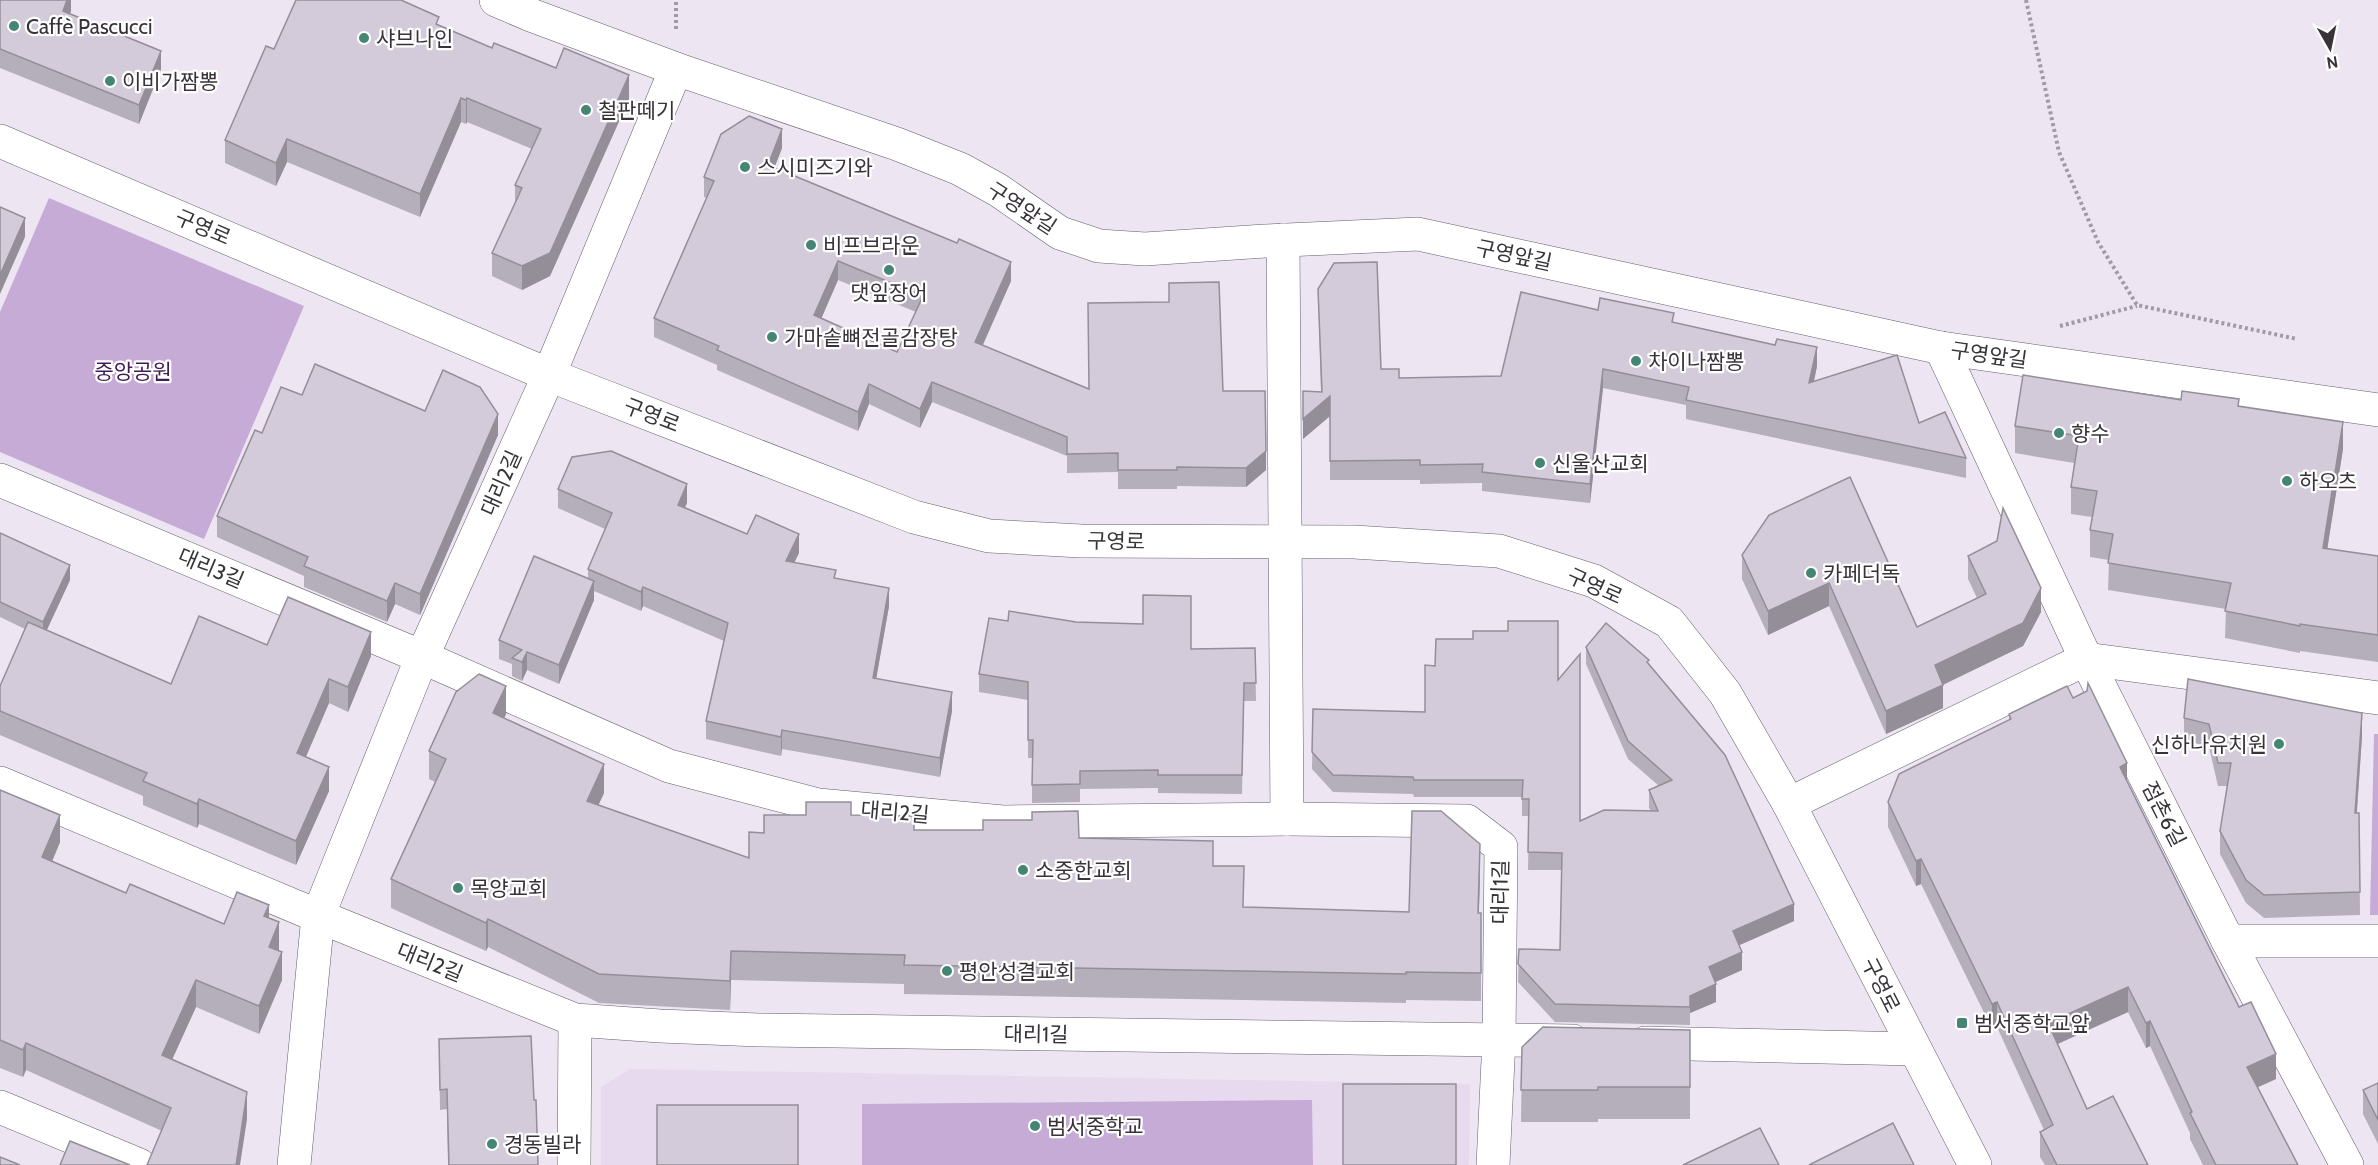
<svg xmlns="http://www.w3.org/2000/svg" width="2378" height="1165" font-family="Cabin,'Noto Sans KR',sans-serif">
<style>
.built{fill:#e7daef}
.green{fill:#c6abd7}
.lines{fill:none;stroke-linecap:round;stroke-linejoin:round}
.street-casing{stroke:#655e6a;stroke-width:34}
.secondary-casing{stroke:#655e6a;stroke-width:34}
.path{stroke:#a19aa4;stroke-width:4;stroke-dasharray:3 3;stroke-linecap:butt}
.street{stroke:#fff;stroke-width:33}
.secondary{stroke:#fff;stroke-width:33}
.wall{fill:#b5afbb;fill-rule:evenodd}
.shaded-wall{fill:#948e98}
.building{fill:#d3cbd9;stroke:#948e98;stroke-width:1.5;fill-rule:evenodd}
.poi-dot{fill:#448574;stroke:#fff;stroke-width:2}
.labels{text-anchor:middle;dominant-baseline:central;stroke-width:4.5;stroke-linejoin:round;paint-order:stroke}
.poi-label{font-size:21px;fill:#373339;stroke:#fff;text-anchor:start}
.street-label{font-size:21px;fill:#373339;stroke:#fff}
.park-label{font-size:21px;fill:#411d54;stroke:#fff}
</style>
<rect width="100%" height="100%" fill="#eee5f3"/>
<polygon class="built" points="630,1069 1470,1084 1469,1165 601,1165 601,1087"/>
<g class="green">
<polygon points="49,198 304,306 204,539 0,452 0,312"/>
<polygon points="2374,734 2378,734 2378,915 2370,915"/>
<polygon points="1312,1100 1313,1165 862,1165 862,1104"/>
</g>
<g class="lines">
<g class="street-casing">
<g id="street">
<polyline points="496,0 531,15 676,69"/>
<polyline points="1283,240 1287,819 1467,821 1501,847 1499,1039 1493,1165"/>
<polyline points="1941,348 2086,659 2228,941 2347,1165"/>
<polyline points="0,480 422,657 669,766 818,805 1003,822 1287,819"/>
<polyline points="2086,659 2378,698"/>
<polyline points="0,783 318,916 575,1020 660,1026 759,1030 1573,1041"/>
<polyline points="1789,804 2086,659"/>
<polyline points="2228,941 2378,941"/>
<polyline points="1645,1043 1914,1049"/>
<polyline points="0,1107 139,1165"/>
<polyline points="294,1165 318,916 422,657 549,375 676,69 897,144 960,169 998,190 1060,233 1099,246 1145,249 1265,241 1418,234 1941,348 2378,410"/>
<polyline points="574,1165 575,1020"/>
</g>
</g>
<g class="secondary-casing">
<polyline id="secondary" points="0,141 549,375 914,517 989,536 1081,541 1354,542 1499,551 1594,581 1669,622 1725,693 1789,804 1975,1165"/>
</g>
<g class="path">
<polyline points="2026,0 2059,152 2098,242 2137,305 2297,339"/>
<polyline points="676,29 676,0"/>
<polyline points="2060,326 2137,306"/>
</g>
<use href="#street" class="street"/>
<use href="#secondary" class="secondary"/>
</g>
<g class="wall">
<polygon points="0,0 71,0 71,11 70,14 161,69 139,124 0,68"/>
<polygon points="439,25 492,48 629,99 550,276 522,290 492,276 492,253 515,204 515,185 532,149 467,122 466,124 461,122 420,217 287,162 276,186 225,163 225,140 274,49"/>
<path d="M782,148L774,168L1011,281L983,345L1088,389L1169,302V283L1223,391L1266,470L1246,487L1177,486V489H1118V472L1067,473V456L932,402L920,428L869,404L858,431L717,370V365L654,337V318L707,198L704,197V177ZM838,280L916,312L897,352L821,319Z"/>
<polygon points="1318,289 1381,369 1399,378 1501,376 1598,310 1674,322 1817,366 1814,382 1919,423 1966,458 1966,478 1686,419 1686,405 1603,388 1590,503 1482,491 1482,483 1420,484 1420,480 1330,480 1330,416 1303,439 1303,391 1321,392"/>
<polygon points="302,395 425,411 498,435 420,615 395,604 387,622 304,587 304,576 217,537 217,516 262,433"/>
<polygon points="2181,400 2239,406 2343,449 2327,549 2378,556 2378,662 2300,651 2300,653 2225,638 2226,609 2108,590 2109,560 2090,557 2090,530 2092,517 2071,514 2071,487 2074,463 2015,453 2015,426"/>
<polygon points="558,489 687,503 685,507 747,534 799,553 794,562 836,578 889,606 876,679 952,711 940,777 782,749 781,756 706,739 706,721 724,641 643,606 641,611 594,591 594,600 559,684 527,670 522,681 512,676 512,664 499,659 499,640 588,579 588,569 605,529 558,508"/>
<polygon points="1769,515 1917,627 1977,598 1968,579 1968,556 2041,612 2023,646 1943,685 1943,708 1886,734 1829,606 1768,635 1742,579 1742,555"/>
<polygon points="0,533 70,580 47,630 171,684 267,645 371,656 348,712 329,703 306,757 329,791 296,865 199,824 197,828 143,805 143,796 0,735 0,686 25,629 0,617"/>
<polygon points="1008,621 1191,649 1255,648 1256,701 1244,701 1242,794 1158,793 1158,788 1080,789 1080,802 1032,803 1032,758 1028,758 1028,700 979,692 979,674"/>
<polygon points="1586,647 1649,664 1794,921 1739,945 1742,970 1715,982 1716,1002 1690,1013 1690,1025 1555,1022 1518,982 1519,949 1560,950 1562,870 1528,870 1529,816 1522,816 1522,797 1414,797 1413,794 1333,792 1312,769 1313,709 1425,712 1435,666 1558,680 1580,821 1651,811 1649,808 1649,790 1659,786 1628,759 1586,664"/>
<polygon points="2073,698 2127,781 2239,1007 2276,1079 2258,1087 2298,1165 2203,1165 2190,1139 2190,1133 2150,1046 2146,1048 2128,1012 2058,1044 2087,1109 2148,1165 2045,1165 2040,1157 2040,1132 2044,1130 1997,1027 1992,1029 1921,884 1916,886 1888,827 1888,802 2009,721 2009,714"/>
<polygon points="506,714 504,718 604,793 598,805 749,858 764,833 851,815 914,830 1079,838 1213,866 1244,907 1409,912 1480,872 1479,913 1481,913 1481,1001 1406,1000 1406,1003 904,994 904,984 731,980 730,1010 599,1003 488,947 486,951 391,908 391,879 435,782 429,779 429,751"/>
<polygon points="2184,718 2362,736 2357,813 2359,813 2360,915 2264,918 2246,903 2220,854 2220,831 2227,786 2218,786 2209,747 2184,740"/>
<polygon points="0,790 60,842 52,862 126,893 224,924 269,918 279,950 282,980 259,1034 196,1007 172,1059 247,1119 162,1131 26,1070 23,1077 0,1068"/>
<polygon points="1690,1030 1690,1119 1598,1119 1598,1122 1521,1122 1522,1047"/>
<polygon points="439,1039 534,1100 538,1165 448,1165 447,1109 440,1110"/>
<polygon points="2378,1083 2378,1144 2363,1114 2363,1090"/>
</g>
<g class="shaded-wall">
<polygon points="67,0 71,0 71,11 63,29 63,11"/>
<polygon points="161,51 161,69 139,124 139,105"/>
<polygon points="629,75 629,99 550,276 522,290 522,266"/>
<polygon points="461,98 461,122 420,217 420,194"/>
<polygon points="467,98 467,122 466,124 466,100"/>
<polygon points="782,129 782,148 768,185 768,165"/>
<polygon points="287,139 287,162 276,186 276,163"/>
<polygon points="25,218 25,237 0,294 0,275"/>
<polygon points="838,261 838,280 814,335 814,315"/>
<polygon points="1011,262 1011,281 975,362 975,342"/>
<polygon points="1817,347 1817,366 1809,403 1809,383"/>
<polygon points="1603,369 1603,388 1590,503 1590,484"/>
<polygon points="932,382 932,402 920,428 920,409"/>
<polygon points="869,384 869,404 858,431 858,412"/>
<polygon points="1330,396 1330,416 1303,439 1303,419"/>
<polygon points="498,414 498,435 420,615 420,594"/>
<polygon points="2343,422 2343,449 2323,576 2323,548"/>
<polygon points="1266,451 1266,470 1246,487 1246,468"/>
<polygon points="687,484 687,503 678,523 678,505"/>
<polygon points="799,534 799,553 786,580 786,561"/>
<polygon points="70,565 70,580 43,638 43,622"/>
<polygon points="594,581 594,600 559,684 559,665"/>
<polygon points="395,583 395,604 387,622 387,601"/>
<polygon points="1829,583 1829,606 1768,635 1768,611"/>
<polygon points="643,587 643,606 641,611 641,592"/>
<polygon points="889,588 889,606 873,697 873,678"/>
<polygon points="2041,588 2041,612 2023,646 1936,688 1943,685 1943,708 1886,734 1886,711 1935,665"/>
<polygon points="371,632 371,656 348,712 348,687"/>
<polygon points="527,652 527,670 522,681 522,662"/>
<polygon points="329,679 329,703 297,777 297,753"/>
<polygon points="506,686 506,714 493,742 493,713"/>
<polygon points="952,692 952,711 940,777 940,758"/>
<polygon points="2362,713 2362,736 2355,836 2355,813"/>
<polygon points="782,730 782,749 781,756 781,737"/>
<polygon points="2127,763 2127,789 2120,767"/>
<polygon points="604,764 604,793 587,830 587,801"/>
<polygon points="329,767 329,791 296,865 296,841"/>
<polygon points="199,799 199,824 197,828 197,804"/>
<polygon points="60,815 60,842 42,885 42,857"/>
<polygon points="1480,844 1480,872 1478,941 1478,913"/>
<polygon points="1921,859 1921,884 1916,886 1916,861"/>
<polygon points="1794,904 1794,921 1733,948 1733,931"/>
<polygon points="269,905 269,932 264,916"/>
<polygon points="488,919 488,947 486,951 486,923"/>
<polygon points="279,922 279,950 269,974 269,947"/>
<polygon points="731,951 731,980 730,1010 730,981"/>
<polygon points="282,952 282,980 259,1034 259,1006"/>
<polygon points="1742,952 1742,970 1709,985 1709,967"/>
<polygon points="196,980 196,1007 162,1082 162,1055"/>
<polygon points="1716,984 1716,1002 1690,1013 1690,996"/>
<polygon points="2128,987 2128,1012 2048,1048 2048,1023"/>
<polygon points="1997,1002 1997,1027 1992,1029 1992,1004"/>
<polygon points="2150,1021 2150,1046 2146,1048 2146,1023"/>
<polygon points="26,1043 26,1070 23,1077 23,1050"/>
<polygon points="2276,1054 2276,1079 2247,1092 2247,1067"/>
<polygon points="247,1092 247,1119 240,1165 236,1165"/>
</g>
<g class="building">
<polygon points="0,0 67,0 63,11 161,51 139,105 0,49"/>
<polygon points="296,0 401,0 439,17 436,24 492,48 494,43 556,68 564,48 629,75 550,253 522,266 492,253 522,188 515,185 541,129 467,98 466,100 461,98 420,194 287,139 276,163 225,140 266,46 274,49"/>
<path d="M749,116L782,129L768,165L957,243L959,239L1011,262L975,342L1089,389L1088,303L1169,302V283L1219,282L1223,391H1265L1266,451L1246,468L1177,467V470H1118V453L1067,454V437L932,382L920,409L869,384L858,412L717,350L719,346L654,318L714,181L704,177L721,134ZM838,261L923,296L897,352L814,315Z"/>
<polygon points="0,207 25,218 0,275"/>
<polygon points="1377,262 1381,369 1399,369 1399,378 1501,376 1521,292 1598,310 1600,298 1674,313 1672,322 1775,345 1777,339 1817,347 1809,383 1897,355 1919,423 1945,412 1966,458 1686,400 1689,387 1603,369 1590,484 1482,472 1483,464 1420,465 1420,460 1330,461 1330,396 1303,419 1303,391 1322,392 1318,289 1334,263"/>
<polygon points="315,364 425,411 443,370 480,387 498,414 420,594 395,583 387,601 304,566 308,557 217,516 255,430 262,433 281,387 302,395"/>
<polygon points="2023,375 2181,400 2182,391 2239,399 2238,406 2343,422 2323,548 2378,556 2378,635 2300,624 2300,626 2225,611 2231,583 2108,563 2113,534 2090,530 2097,491 2071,487 2079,436 2015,426"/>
<polygon points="611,451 687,484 678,505 747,534 756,515 799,534 786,561 836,570 834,578 889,588 873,678 952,692 940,758 782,730 781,737 706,721 728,623 643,587 641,592 588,569 612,513 558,489 572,457"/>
<polygon points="1850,477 1917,627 1986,594 1968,556 1997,541 2003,508 2041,588 2023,623 1935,665 1943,685 1886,711 1829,583 1768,611 1742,555 1769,515"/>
<polygon points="0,533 70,565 43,622 0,602"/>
<polygon points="534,556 594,581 559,665 527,652 522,662 512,658 522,650 499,640"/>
<polygon points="1143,595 1191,596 1191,649 1255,648 1256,683 1244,683 1242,775 1158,775 1158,770 1080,771 1080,784 1032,785 1033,740 1028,740 1028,682 979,674 989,618 1008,621 1009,611 1076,622 1143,624"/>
<polygon points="288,597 371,632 348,687 329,679 297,753 329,767 296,841 199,799 197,804 143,781 147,773 0,711 0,686 28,622 171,684 199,616 267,645"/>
<polygon points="1508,621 1558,621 1558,680 1580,654 1580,821 1604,810 1658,811 1649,790 1672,780 1628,741 1586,647 1606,623 1649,660 1647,662 1725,755 1794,904 1733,931 1742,952 1709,967 1716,984 1690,996 1690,1007 1555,1004 1518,964 1519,949 1560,950 1562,853 1528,852 1529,799 1522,799 1523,780 1414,780 1413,777 1333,775 1312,752 1313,709 1425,712 1425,665 1435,666 1436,639 1473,639 1473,631 1508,631"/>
<polygon points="479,674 506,686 493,713 604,764 587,801 749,858 749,832 764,833 764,815 806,815 806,802 851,802 851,815 914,816 914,830 983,830 983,820 1032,820 1032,812 1078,811 1079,838 1213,841 1213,866 1244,866 1243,907 1409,912 1412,811 1441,811 1480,844 1478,913 1481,913 1481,973 1406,972 1406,974 904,965 905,955 731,951 730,981 599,974 488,919 486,923 391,879 446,759 429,751 456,692"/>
<polygon points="2188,679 2362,713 2355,813 2359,813 2360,892 2264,895 2246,880 2220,831 2231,763 2218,763 2209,724 2184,718"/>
<polygon points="2088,683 2127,763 2120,767 2239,1007 2251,1002 2276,1054 2247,1067 2298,1165 2216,1165 2190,1113 2192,1112 2150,1021 2146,1023 2128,987 2048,1023 2087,1109 2113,1096 2148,1165 2057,1165 2040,1132 2053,1125 1997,1002 1992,1004 1921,859 1916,861 1888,802 1899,774 2011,719 2009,714 2067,686 2073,698 2087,691"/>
<polygon points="0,790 60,815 42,857 126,893 130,884 224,924 237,892 269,905 264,916 279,922 269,947 282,952 259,1006 196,980 162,1055 247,1092 236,1165 147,1165 171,1108 26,1043 23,1050 0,1040"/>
<polygon points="1543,1027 1690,1030 1690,1087 1598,1087 1598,1090 1521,1090 1522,1047"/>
<polygon points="531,1036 534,1100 536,1100 538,1165 449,1165 447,1089 440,1090 439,1039"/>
<polygon points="2378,1083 2378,1120 2363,1090"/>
<rect x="1343" y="1084" width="113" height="81"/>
<rect x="657" y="1105" width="141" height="60"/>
<polygon points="1893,1123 1914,1165 1809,1165"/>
<polygon points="1760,1128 1779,1165 1683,1165"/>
<polygon points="70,1141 130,1165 60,1165"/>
<polygon points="0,1157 20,1165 0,1165"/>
</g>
<g class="poi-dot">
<circle cx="14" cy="26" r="6"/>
<circle cx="364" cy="38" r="6"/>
<circle cx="110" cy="81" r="6"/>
<circle cx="586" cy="110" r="6"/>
<circle cx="745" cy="167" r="6"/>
<circle cx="811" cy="245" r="6"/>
<circle cx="889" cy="270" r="6"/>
<circle cx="772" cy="337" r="6"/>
<circle cx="1636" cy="361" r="6"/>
<circle cx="2059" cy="433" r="6"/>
<circle cx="1540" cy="463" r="6"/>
<circle cx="2287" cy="481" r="6"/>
<circle cx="1811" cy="573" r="6"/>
<circle cx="2279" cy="744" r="6"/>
<circle cx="1023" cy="870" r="6"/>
<circle cx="458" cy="888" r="6"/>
<circle cx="947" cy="971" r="6"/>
<rect x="1956" y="1017" width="12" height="12" rx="3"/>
<circle cx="1035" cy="1126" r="6"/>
<circle cx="492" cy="1144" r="6"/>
</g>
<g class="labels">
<g class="poi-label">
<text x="26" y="26">Caffè Pascucci</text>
<text x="376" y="38">샤브나인</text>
<text x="122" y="81">이비가짬뽕</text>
<text x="598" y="110">철판떼기</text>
<text x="757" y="167">스시미즈기와</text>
<text x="823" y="245">비프브라운</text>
<text x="889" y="292" text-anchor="middle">댓잎장어</text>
<text x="784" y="337">가마솥뼈전골감장탕</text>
<text x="1648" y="361">차이나짬뽕</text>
<text x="2071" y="433">향수</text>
<text x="1552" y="463">신울산교회</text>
<text x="2299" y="481">하오츠</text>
<text x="1823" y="573">카페더독</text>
<text x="2267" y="744" text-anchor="end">신하나유치원</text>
<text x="1035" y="870">소중한교회</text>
<text x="470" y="888">목양교회</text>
<text x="959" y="971">평안성결교회</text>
<text x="1974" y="1023">범서중학교앞</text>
<text x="1047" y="1126">범서중학교</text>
<text x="504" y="1144">경동빌라</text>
</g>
<g class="street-label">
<text transform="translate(1022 208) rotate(33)">구영앞길</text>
<text transform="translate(203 227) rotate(23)">구영로</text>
<text transform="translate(1514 255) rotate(12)">구영앞길</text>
<text transform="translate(1989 355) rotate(8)">구영앞길</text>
<text transform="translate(652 415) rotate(21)">구영로</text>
<text transform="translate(501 483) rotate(-66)">대리2길</text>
<text transform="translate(1116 541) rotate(1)">구영로</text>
<text transform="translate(211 568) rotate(23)">대리3길</text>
<text transform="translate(1595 586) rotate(24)">구영로</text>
<text transform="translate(895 812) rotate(5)">대리2길</text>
<text transform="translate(2164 814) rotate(63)">점촌6길</text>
<text transform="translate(1500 892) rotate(-89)">대리1길</text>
<text transform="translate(430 962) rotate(22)">대리2길</text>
<text transform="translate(1881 985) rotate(63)">구영로</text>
<text transform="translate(1036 1034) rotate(1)">대리1길</text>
</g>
<g class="park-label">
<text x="133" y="371">중앙공원</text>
</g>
</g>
<g transform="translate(2330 48) rotate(171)" stroke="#ffffff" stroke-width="4.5" paint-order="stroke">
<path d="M0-4.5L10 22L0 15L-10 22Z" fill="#373339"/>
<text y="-9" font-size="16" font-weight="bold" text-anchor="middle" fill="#373339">N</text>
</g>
</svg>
